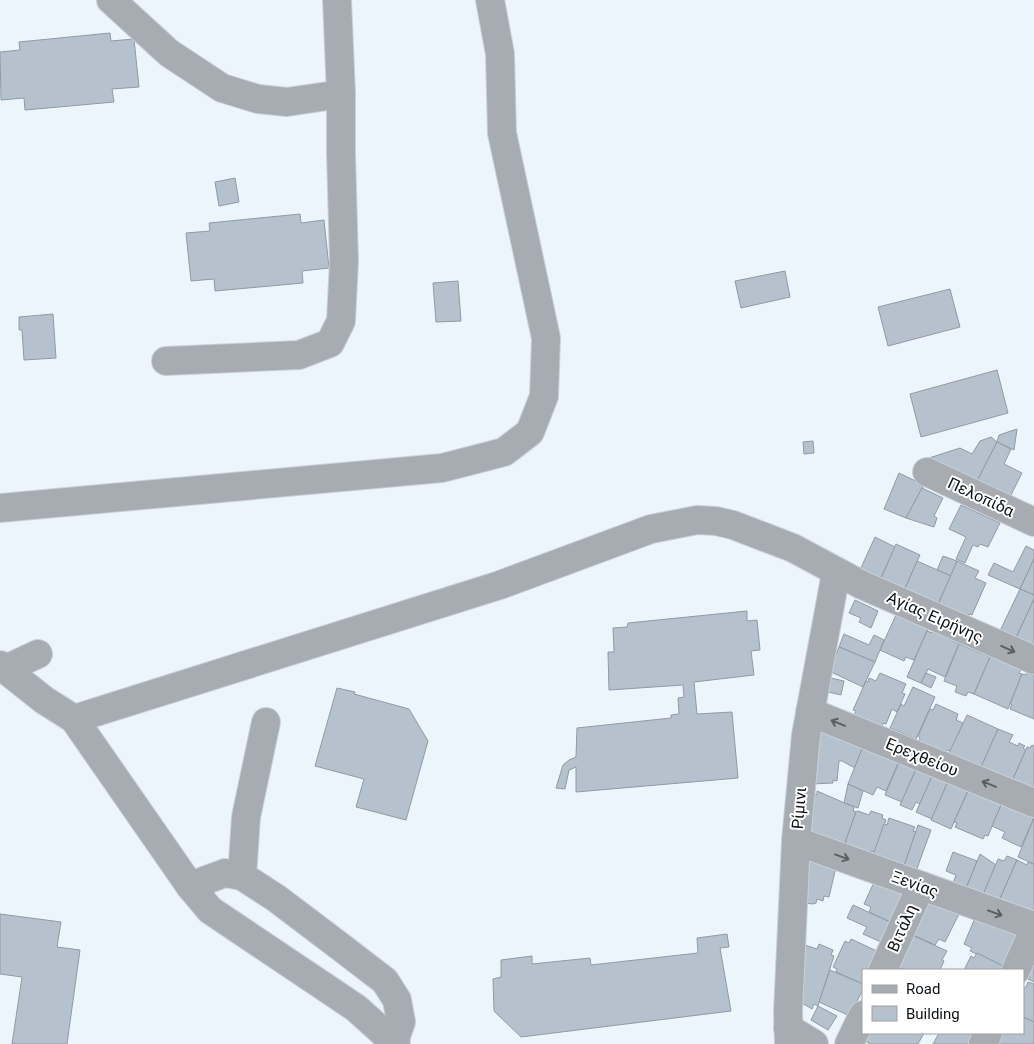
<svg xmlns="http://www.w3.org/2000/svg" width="1034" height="1044" font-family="Roboto,sans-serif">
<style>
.building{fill:#b5c1cd;stroke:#8e9aa5}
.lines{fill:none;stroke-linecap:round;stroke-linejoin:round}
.minor-casing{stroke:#c9d1d7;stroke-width:30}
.minor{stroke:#a6acb1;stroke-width:28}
.oneway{stroke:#595e63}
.labels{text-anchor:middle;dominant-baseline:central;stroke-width:4;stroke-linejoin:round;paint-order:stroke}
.street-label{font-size:16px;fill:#0c1115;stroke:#fff}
</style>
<rect width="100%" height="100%" fill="#edf5fc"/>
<g class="building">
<polygon points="110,33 111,41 134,39 139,87 112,89 114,102 25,110 24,98 1,100 0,52 20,50 19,42"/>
<polygon points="235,178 239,202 219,206 215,182"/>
<polygon points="300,214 301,223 324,220 329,268 302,271 303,283 215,291 214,279 191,281 186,233 210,231 209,223"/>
<polygon points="785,271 790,297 741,308 735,281"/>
<polygon points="458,281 461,321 436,322 433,283"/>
<polygon points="950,289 960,327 888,346 878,307"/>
<polygon points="53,314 56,358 24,360 22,330 19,330 19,317"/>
<polygon points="997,370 1008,413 921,437 910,394"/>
<polygon points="1017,429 1014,450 997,442 999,435"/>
<polygon points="991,437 997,442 976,484 929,458 960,448 972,454 980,441"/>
<polygon points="813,441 814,453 804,454 803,442"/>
<polygon points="997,442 1011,449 1004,464 1022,473 1010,497 977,481"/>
<polygon points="899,473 924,485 906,518 884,509"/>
<polygon points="922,488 943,498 934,516 937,518 934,527 906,518"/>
<polygon points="961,505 1000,523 988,547 980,544 978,547 973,545 965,563 956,559 966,537 949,529"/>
<polygon points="875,537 895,547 880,580 860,570"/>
<polygon points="896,544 920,555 904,591 879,583"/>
<polygon points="1026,546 1034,550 1034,559 1020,589 988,575 994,563 1013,572"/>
<polygon points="943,556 957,561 951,576 937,570"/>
<polygon points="1034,559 1034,595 1020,589"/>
<polygon points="917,561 951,576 937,606 904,591"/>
<polygon points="957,561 979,571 975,578 986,583 972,615 969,614 966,620 958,612 951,609 949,613 937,607"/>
<polygon points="1020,589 1034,595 1034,599 1015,640 999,633"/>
<polygon points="1034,599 1034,646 1015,640"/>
<polygon points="855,600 878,611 871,628 859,622 861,618 849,613"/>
<polygon points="747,611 747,621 757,620 760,650 751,651 754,675 694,682 697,714 732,712 738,778 576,792 576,767 569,770 565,789 556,788 563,765 569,760 576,757 577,728 671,718 671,715 679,714 678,698 684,697 683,685 609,690 608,652 614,652 613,628 627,627 628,623"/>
<polygon points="896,615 928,629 914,660 906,657 904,661 880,650"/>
<polygon points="927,631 932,633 933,631 959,644 945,677 928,669 921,683 907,677"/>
<polygon points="844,634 869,645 874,635 884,640 875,662 839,647"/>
<polygon points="959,644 990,657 974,694 968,692 966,696 955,692 957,686 944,681"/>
<polygon points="839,647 875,662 863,687 829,671"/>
<polygon points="990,657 1021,669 1019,673 1022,674 1008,709 974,694"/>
<polygon points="1027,672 1034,675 1034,719 1010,709 1012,704 1010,704 1022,674 1026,675"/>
<polygon points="880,673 906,684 902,693 905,694 897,712 892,709 886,724 883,723 882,727 854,715 856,711 853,710 866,681 868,682 869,678 876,681"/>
<polygon points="926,673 936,677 931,688 921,683"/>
<polygon points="831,678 844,681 841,695 828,692"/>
<polygon points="913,687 935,697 916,739 890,728 901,704 904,706"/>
<polygon points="337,688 355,692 354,694 409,709 428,741 406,820 356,807 364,779 315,766"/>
<polygon points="936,704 958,714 956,720 963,723 951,751 947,750 945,754 919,742 920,738 918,736 930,709 933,710"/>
<polygon points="967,715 998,729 980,770 948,755"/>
<polygon points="824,727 864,744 855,768 842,761 839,761 837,781 833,780 833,783 811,784 813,734"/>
<polygon points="998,729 1013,735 1009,742 1018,746 1019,743 1025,746 1023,748 1026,750 1012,782 981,767"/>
<polygon points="864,744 901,757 886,791 877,787 873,795 848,784"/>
<polygon points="1032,745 1034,746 1034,791 1017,784 1018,782 1013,779 1027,747 1030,748"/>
<polygon points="900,760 917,767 902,802 885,795"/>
<polygon points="917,767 933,774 920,804 916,802 912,810 900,805"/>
<polygon points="934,772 949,779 932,819 916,812"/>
<polygon points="950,777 970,786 951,829 931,820"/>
<polygon points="848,784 863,791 858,808 844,803"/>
<polygon points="969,789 1002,803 988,836 985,835 983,839 955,827 957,823 954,822"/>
<polygon points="817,791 854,807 853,811 856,812 845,843 841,842 840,846 811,837 812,832 810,831 812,793 817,795"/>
<polygon points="1002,803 1033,815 1032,817 1034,818 1021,847 1002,838 1005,832 992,826"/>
<polygon points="858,811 869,815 871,811 883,815 882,818 886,820 875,852 870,851 868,856 845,849 847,843 845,843 856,812"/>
<polygon points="889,818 915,827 913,831 916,832 903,869 872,858 884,824 887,825"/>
<polygon points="1034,818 1034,864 1018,857"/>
<polygon points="918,825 931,830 915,874 903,869"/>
<polygon points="953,852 977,861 965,891 952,886 956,875 946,871"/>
<polygon points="980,854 996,865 982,897 965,891"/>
<polygon points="1007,856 1017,860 998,903 982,897 998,859 1004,861"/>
<polygon points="806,857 836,867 829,897 824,896 823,901 817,899 816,903 812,904 806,903"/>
<polygon points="1017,860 1027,865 1028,862 1034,864 1034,917 998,903"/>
<polygon points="875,880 906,895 890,922 869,912 871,907 864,904"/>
<polygon points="927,896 961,910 945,942 939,939 935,945 913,935"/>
<polygon points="853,905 890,922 881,942 863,934 867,927 847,918"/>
<polygon points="0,914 61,922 57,947 80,950 67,1044 12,1044 22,977 0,974"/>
<polygon points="975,918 1026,934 1007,968 970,951 972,948 964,944"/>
<polygon points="727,934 729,947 720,948 731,1011 521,1037 494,1011 493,979 501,977 501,960 532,956 532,964 590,958 591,965 698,953 697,938"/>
<polygon points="910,934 947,951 942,960 944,961 940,970 904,970 895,966"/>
<polygon points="851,939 879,952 875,970 863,970 863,984 836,972 837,969 833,967 845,941 849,943"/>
<polygon points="819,944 833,950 831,955 834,956 818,1006 814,1004 812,1009 800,1002 803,998 798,996 805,945 817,949"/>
<polygon points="977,953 1007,968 1006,970 964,970 971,956 974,958"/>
<polygon points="1034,956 1034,982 1028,979 1030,976 1026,974"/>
<polygon points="830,970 863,984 863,989 850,1016 819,1002"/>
<polygon points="1028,982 1034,984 1034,1022 1023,1017 1023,989 1026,987"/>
<polygon points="818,1006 837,1016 828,1030 811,1020"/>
<polygon points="1023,1017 1034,1022 1034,1044 998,1044 995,1041 999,1033 1023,1033"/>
<polygon points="865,1033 924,1033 918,1044 870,1044 862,1039"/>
<polygon points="939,1033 977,1033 976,1044 933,1044"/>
</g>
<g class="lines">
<g class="minor-casing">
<g id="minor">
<polyline points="111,0 169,53 222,88 258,99 287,102 341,94"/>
<polyline points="166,361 299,355 330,343 341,321 344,261 341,153 341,94 337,0"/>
<polyline points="927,472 1034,522"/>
<polyline points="0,508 442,468 504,452 530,432 544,396 546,338 502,133 500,54 490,0"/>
<polyline points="0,665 44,700 74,719 190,886 210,910 356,1008 396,1044"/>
<polyline points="6,669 38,654"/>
<polyline points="810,712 1034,803"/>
<polyline points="74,719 500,585 651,529 697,520 716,521 733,525 793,548 862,585 1034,660"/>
<polyline points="796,841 1034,926"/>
<polyline points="242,876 246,817 266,722"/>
<polyline points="190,886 225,873 242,876 276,898 346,951 385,981 397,1000 401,1022 394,1042"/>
<polyline points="883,970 921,886"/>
<polyline points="1016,970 1034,930"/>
<polyline points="788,1028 814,1044"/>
<polyline points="789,1044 788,1012 796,841 806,735 836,573"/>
<polyline points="849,1044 863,1015"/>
<polyline points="983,1044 988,1033"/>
</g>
</g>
<use href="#minor" class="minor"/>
</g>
<defs><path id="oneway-shaft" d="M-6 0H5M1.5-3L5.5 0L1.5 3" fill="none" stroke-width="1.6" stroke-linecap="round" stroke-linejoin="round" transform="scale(1.25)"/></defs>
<g class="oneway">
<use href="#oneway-shaft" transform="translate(1008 649) rotate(24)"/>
<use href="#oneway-shaft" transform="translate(838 723) rotate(-158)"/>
<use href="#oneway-shaft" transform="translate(989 784) rotate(-158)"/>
<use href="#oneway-shaft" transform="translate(842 857) rotate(20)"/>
<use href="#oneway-shaft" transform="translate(995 913) rotate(20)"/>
</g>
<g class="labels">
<g class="street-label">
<text transform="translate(981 497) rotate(25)">Πελοπίδα</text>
<text transform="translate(935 617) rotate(24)">Αγίας Ειρήνης</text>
<text transform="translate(922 757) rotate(22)">Ερεχθείου</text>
<text transform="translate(799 808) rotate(-85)">Ρίμινι</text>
<text transform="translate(915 884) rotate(20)">Ξενίας</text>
<text transform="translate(902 928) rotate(-66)">Βιτάλη</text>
</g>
</g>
<rect x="862" y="969" width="162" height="65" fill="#ffffff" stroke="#9ea0a1"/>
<rect x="872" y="985" width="25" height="8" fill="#a6acb1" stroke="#9ea0a1"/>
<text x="906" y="994" font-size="15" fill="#0c1115">Road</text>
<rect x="872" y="1006" width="25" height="15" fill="#b5c1cd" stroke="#9ea0a1"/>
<text x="906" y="1019" font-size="15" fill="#0c1115">Building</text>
</svg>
